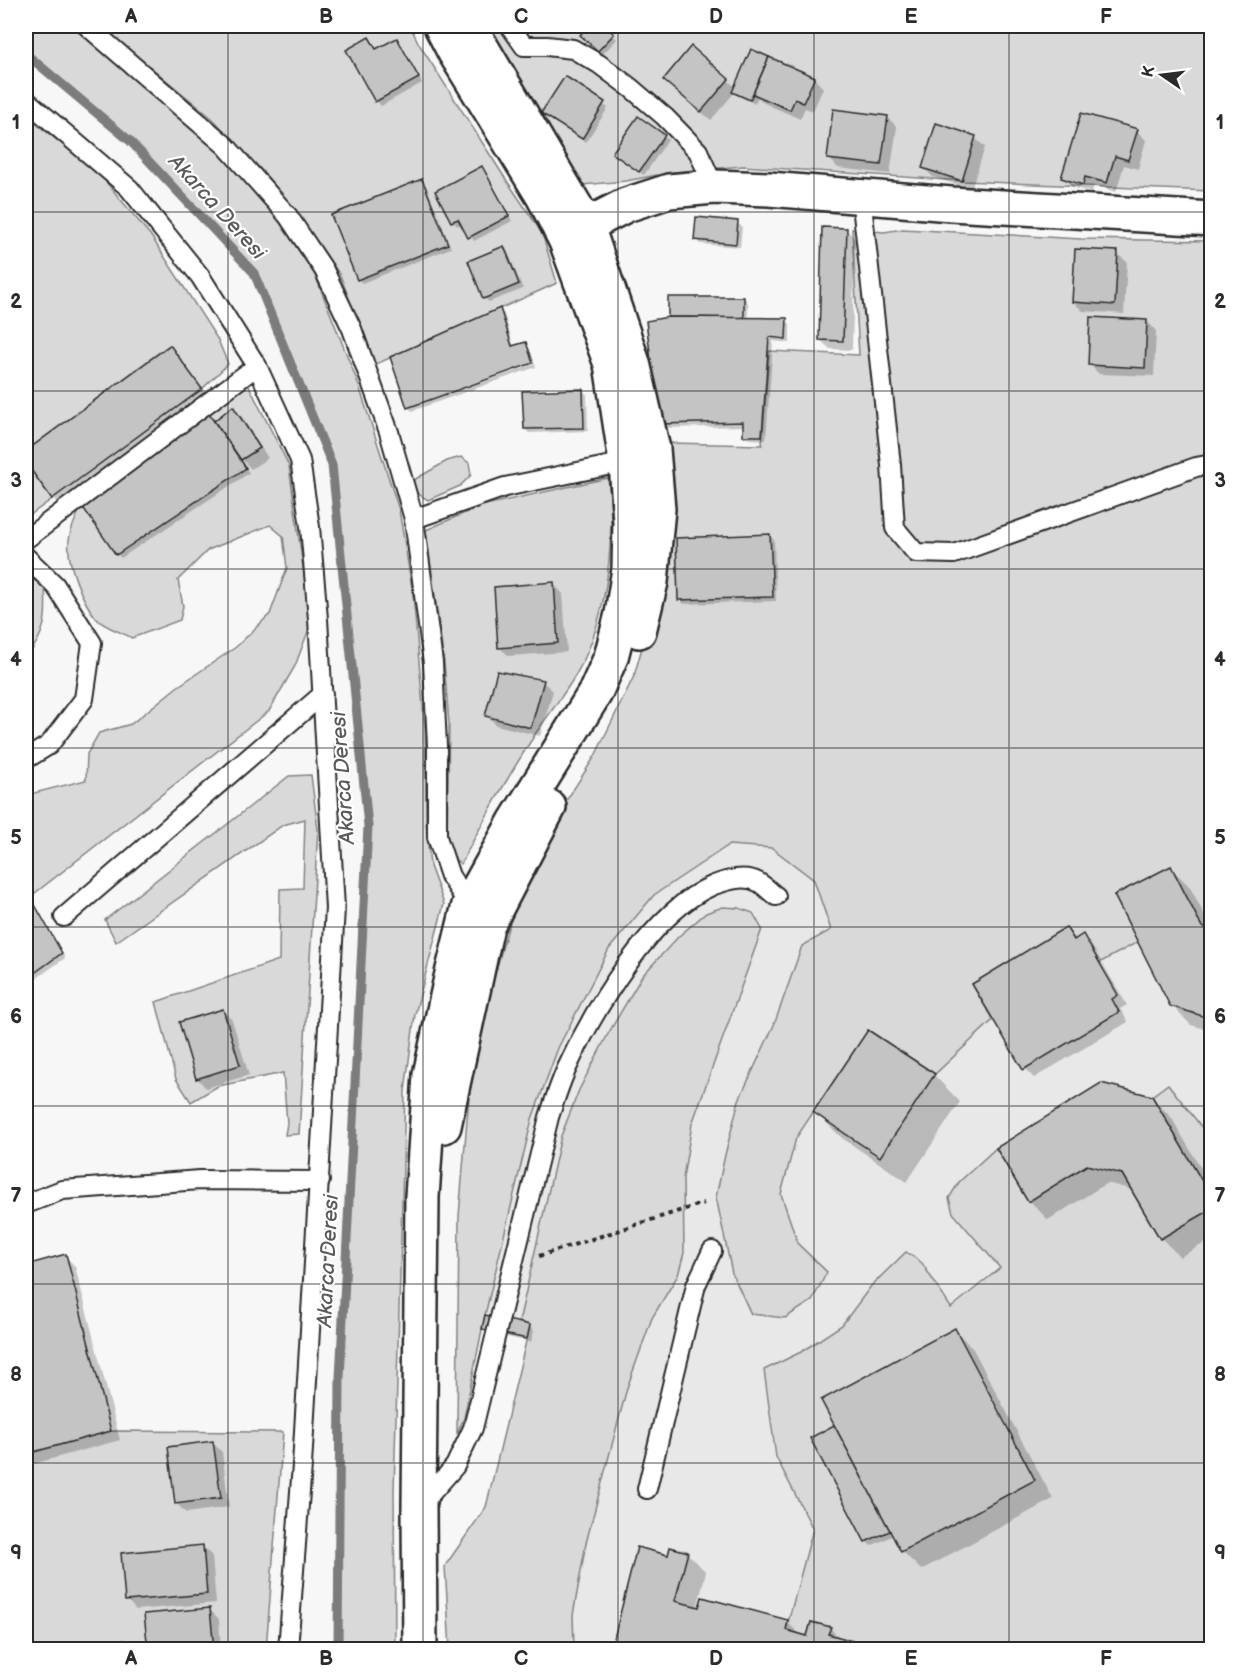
<svg xmlns="http://www.w3.org/2000/svg" width="1237" height="1675" font-family="'Balsamiq Sans',sans-serif">
<style>
.built{fill:#e8e8e8}
.green{fill:#d9d9d9;stroke:#828282;stroke-width:1.5}
.shadow{fill:#0003}
.lines{fill:none;stroke-linecap:round;stroke-linejoin:round}
.stream{stroke:#7b7b7b;stroke-width:9}
.building{fill:#c4c4c4;stroke:#2b2b2b;stroke-width:1.5}
.service-casing{stroke:#2b2b2b;stroke-width:22}
.minor-casing{stroke:#2b2b2b;stroke-width:38}
.secondary-casing{stroke:#2b2b2b;stroke-width:38}
.path{stroke:#2b2b2b;stroke-width:4;stroke-dasharray:4.5 4.5;stroke-linecap:butt}
.service{stroke:#fff;stroke-width:18}
.minor{stroke:#fff;stroke-width:33}
.secondary{stroke:#fff;stroke-width:33}
.grid{fill:none;stroke:#2b2b2b;stroke-width:1.5;stroke-opacity:0.55}
.labels{text-anchor:middle;dominant-baseline:central;stroke-width:4.5;stroke-linejoin:round;paint-order:stroke}
.water-label{font-size:21px;font-style:italic;fill:#5a5a5a;stroke:#fff}
.neatline{fill:none;stroke:#2b2b2b;stroke-width:2}
.grid-label{font-size:20px;text-anchor:middle;font-weight:bold;fill:#2b2b2b}
</style>
<rect width="100%" height="100%" fill="#f7f7f7"/>
<filter id="ink" filterUnits="userSpaceOnUse"><feTurbulence type="fractalNoise" baseFrequency=".0167" numOctaves="2"/><feDisplacementMap in="SourceGraphic" scale="12" xChannelSelector="R" yChannelSelector="G"/><feConvolveMatrix kernelMatrix="1 2 1 2 8 2 1 2 1" color-interpolation-filters="sRGB"/></filter>
<g filter="url(#ink)">
<polygon class="built" points="1211,806 1211,1239 891,1649 526,1649 486,1507 527,1339 482,1329 532,1119 557,1048 609,949 654,895 730,845 772,848 814,880 831,930"/>
<g class="green">
<polygon points="26,26 73,26 210,143 270,208 315,275 358,383 399,510 413,594 425,729 426,822 430,866 444,904 415,1014 405,1091 394,1491 395,1649 338,1649 340,1378 368,826 332,465 254,273 130,141 26,54"/>
<polygon points="101,26 410,26 419,44 505,178 542,233 557,283 374,365 340,275 296,211 257,166 213,119"/>
<polygon points="487,26 1211,26 1211,191 962,181 743,166 673,172 626,181 582,185"/>
<polygon points="26,116 97,171 151,236 218,340 228,364 202,389 169,345 26,451"/>
<polygon points="852,229 884,232 903,229 1081,239 1211,241 1211,929 1202,927 1171,866 1114,895 1138,942 1099,963 1082,935 1074,940 1066,927 972,984 993,1020 935,1074 868,1030 796,1138 781,1194 798,1244 827,1272 812,1301 785,1318 751,1314 732,1273 716,1197 725,1155 739,1100 774,1025 802,946 831,930 814,880 772,848 729,845 654,895 609,949 558,1048 532,1119 485,1315 464,1418 457,1434 459,1216 469,1096 486,1005 508,928 546,832 595,756 634,676 655,602 668,443 762,445 769,351 859,355"/>
<path d="M247,382L289,466L307,596L309,629L295,666L269,711L26,900V795L86,780L87,754L99,733L131,724L177,687L236,647L270,614L287,568L283,536L270,525L208,550L178,580L183,606L180,620L132,638C122,632 103,627 96,618C82,601 66,562 69,540C71,527 76,517 82,506L246,468L241,460L259,448L233,407L214,421L209,414Z"/>
<polygon points="461,457 469,463 471,475 460,486 428,500 413,491 412,481 447,461"/>
<polygon points="26,463 52,499 26,518"/>
<path d="M608,478C615,530 609,599 589,648C577,679 554,706 536,733C508,776 484,819 461,864L450,856L447,842L449,724L444,662L426,530L481,506Z"/>
<path d="M26,576L45,586C47,618 46,633 26,658Z"/>
<polygon points="311,775 318,830 299,1134 285,1135 287,1123 283,1073 218,1086 191,1102 176,1079 156,1002 279,960 280,889 303,888 305,819 283,825 116,942 105,920 289,776"/>
<polygon points="723,907 739,908 753,913 762,929 692,1124 683,1178 684,1253 678,1275 652,1318 627,1388 586,1543 573,1615 574,1649 450,1649 445,1566 486,1507 530,1325 519,1322 561,1136 579,1090 608,1034 642,976 679,936 706,913"/>
<polygon points="1168,1084 1211,1139 1211,1198 1152,1096"/>
<polygon points="996,1148 1028,1202 1087,1165 1122,1174 1160,1239 1211,1209 1211,1649 855,1650 857,1642 828,1634 830,1627 811,1622 807,1636 786,1630 813,1529 776,1457 764,1370 801,1352 842,1325 871,1286 906,1252 922,1263 951,1308 1000,1268 953,1213 949,1198 959,1182"/>
<polygon points="111,1431 283,1432 266,1649 26,1650 26,1454"/>
</g>
<g class="shadow">
<polygon points="590,26 603,26 617,39 603,54 582,35"/>
<polygon points="369,39 377,50 396,40 422,83 381,106 377,101 348,51"/>
<polygon points="752,51 814,78 823,88 813,111 805,108 800,119 764,103 758,97 755,104 734,93 711,120 674,89 728,80 735,87"/>
<polygon points="565,78 608,108 586,142 548,117"/>
<polygon points="887,117 897,127 890,174 838,168 829,158"/>
<polygon points="1137,131 1146,140 1138,169 1124,165 1116,192 1094,185 1092,193 1072,187 1063,178"/>
<polygon points="664,136 668,140 644,175 618,157"/>
<polygon points="975,138 985,147 971,190 933,177 923,168"/>
<polygon points="482,168 486,172 512,221 474,241 462,223 457,226 453,221"/>
<polygon points="421,181 426,185 451,248 362,283 358,279"/>
<polygon points="737,223 742,227 740,247 700,244 695,239"/>
<polygon points="846,229 855,239 852,350 830,349 820,340"/>
<polygon points="504,248 508,252 523,289 489,302 484,298"/>
<polygon points="1117,253 1127,262 1124,314 1083,311 1073,302"/>
<polygon points="744,298 748,303 748,319 786,320 790,324 790,343 773,341 766,440 749,439 744,435 745,426 665,428 661,423"/>
<polygon points="500,310 504,314 514,347 526,344 530,349 534,361 408,405"/>
<polygon points="1147,321 1156,331 1154,376 1099,374 1090,365"/>
<polygon points="170,347 205,394 57,503 26,461 26,453"/>
<polygon points="535,364 536,367 412,411 409,408"/>
<polygon points="583,390 587,395 588,431 529,433 525,429"/>
<polygon points="233,408 242,417 268,458 251,469 242,459 241,460 249,473 121,558 117,554 209,416 214,422"/>
<polygon points="770,536 774,540 776,601 684,604 680,600"/>
<polygon points="554,584 563,594 567,652 509,656 499,647"/>
<polygon points="543,682 553,691 540,736 496,725 487,715"/>
<polygon points="1171,868 1190,887 1212,930 1212,1031 1191,1025 1172,1006"/>
<polygon points="30,898 65,958 26,986 26,902"/>
<polygon points="1066,929 1077,940 1082,936 1092,946 1127,1005 1120,1009 1128,1022 1034,1078 1025,1069"/>
<polygon points="223,1011 232,1020 249,1075 206,1088 197,1078"/>
<polygon points="934,1075 960,1102 907,1182 842,1138 815,1112"/>
<polygon points="1151,1097 1171,1117 1212,1187 1212,1239 1180,1257 1161,1238 1133,1190 1107,1183 1048,1220 1030,1201"/>
<polygon points="65,1256 75,1266 120,1440 26,1466 26,1267"/>
<polygon points="529,1326 534,1331 531,1342 488,1333 483,1328"/>
<polygon points="955,1330 973,1349 1053,1499 921,1570 902,1551 894,1535 871,1546 866,1541 812,1438 833,1427 838,1432"/>
<polygon points="213,1443 222,1452 229,1507 186,1513 177,1504"/>
<polygon points="203,1547 212,1556 216,1603 136,1610 127,1600"/>
<polygon points="687,1553 706,1572 697,1608 787,1622 802,1636 808,1637 830,1628 841,1639 857,1643 863,1650 612,1650 669,1557"/>
<polygon points="209,1609 219,1619 221,1650 149,1650"/>
</g>
<g class="lines">
<polyline class="stream" points="26,54 130,141 254,273 332,465 368,826 340,1378 338,1650"/>
</g>
<g class="building">
<polygon points="588,26 605,26 614,34 598,51 580,35"/>
<polygon points="369,37 376,49 397,38 419,78 375,102 346,50"/>
<polygon points="691,46 729,79 701,112 663,80"/>
<polygon points="751,49 769,57 750,100 732,92"/>
<polygon points="769,57 815,77 803,103 795,99 790,110 753,94"/>
<polygon points="565,76 605,102 582,139 541,113"/>
<polygon points="833,109 888,116 881,165 827,159"/>
<polygon points="1081,113 1138,129 1128,160 1115,156 1107,183 1085,177 1083,185 1061,178"/>
<polygon points="638,116 665,135 639,172 612,153"/>
<polygon points="936,123 976,136 962,181 922,168"/>
<polygon points="482,166 509,216 468,238 458,219 451,222 435,191"/>
<polygon points="422,179 448,244 357,280 331,215"/>
<polygon points="696,217 738,221 736,244 694,240"/>
<polygon points="822,227 847,228 843,341 819,340"/>
<polygon points="504,246 519,284 483,299 468,261"/>
<polygon points="1075,249 1118,251 1115,305 1072,302"/>
<polygon points="668,297 744,297 744,318 668,317"/>
<polygon points="500,308 512,346 526,342 533,363 407,408 390,357"/>
<polygon points="668,317 787,318 786,339 769,337 762,436 743,436 743,422 659,424 646,321"/>
<polygon points="1090,317 1147,320 1145,368 1088,365"/>
<polygon points="170,345 202,389 52,499 26,463 26,451"/>
<polygon points="583,389 584,428 524,429 522,391"/>
<polygon points="233,406 260,448 241,460 214,421"/>
<polygon points="209,414 246,468 116,555 82,506"/>
<polygon points="770,534 773,597 678,600 676,538"/>
<polygon points="554,582 558,643 498,648 494,587"/>
<polygon points="497,671 544,680 531,728 485,716"/>
<polygon points="1171,866 1202,927 1212,929 1212,1019 1170,1006 1114,895"/>
<polygon points="30,896 62,953 26,979 26,900"/>
<polygon points="1066,927 1074,940 1083,934 1118,995 1112,999 1119,1012 1023,1070 972,984"/>
<polygon points="223,1009 240,1065 196,1079 179,1022"/>
<polygon points="868,1030 935,1074 880,1157 813,1112"/>
<polygon points="1101,1083 1152,1096 1212,1198 1212,1209 1160,1239 1122,1174 1087,1165 1028,1202 996,1148"/>
<polygon points="66,1254 111,1431 26,1454 26,1265"/>
<polygon points="485,1315 530,1325 527,1339 482,1329"/>
<polygon points="955,1328 1035,1480 901,1552 821,1400"/>
<polygon points="834,1425 890,1531 865,1542 810,1438"/>
<polygon points="213,1441 221,1498 175,1504 168,1447"/>
<polygon points="203,1545 207,1594 125,1601 121,1553"/>
<polygon points="637,1547 668,1555 670,1547 688,1552 675,1601 699,1607 702,1597 788,1620 786,1630 807,1636 811,1622 831,1627 828,1634 857,1642 855,1650 611,1650"/>
<polygon points="210,1608 214,1650 148,1650 144,1614"/>
<polygon points="124,1640 128,1650 97,1650"/>
</g>
<g class="lines">
<g class="service-casing">
<g id="service">
<polyline points="87,26 226,146 288,216 324,270 352,329 389,432 414,519 433,663 437,746 437,837 450,876 469,905"/>
<polyline points="510,26 524,46 547,46 573,49 599,64 631,88 665,117 698,151 714,187"/>
<polyline points="26,100 129,188 200,276 257,366 300,460 310,527 318,619 335,908 302,1465 288,1650"/>
<polyline points="861,196 891,465 895,528 916,553 954,554 1196,467 1212,464"/>
<polyline points="414,519 505,487 626,462"/>
<polyline points="26,539 257,366"/>
<polyline points="26,557 55,585 92,643 84,699 49,745 26,759"/>
<polyline points="64,917 323,694"/>
<polyline points="26,1204 62,1190 200,1180 320,1181"/>
<polyline points="647,1489 696,1285 712,1251"/>
<path d="M420,1506L455,1466L473,1428L549,1117C554,1102 559,1086 566,1070C593,1011 652,910 714,885C728,880 744,875 758,882C764,885 770,892 776,896"/>
</g>
</g>
<g class="minor-casing">
<polyline id="minor" points="566,241 593,222 626,205 669,191 714,187 769,189 951,204 1212,219"/>
</g>
<g class="secondary-casing">
<g id="secondary">
<polyline points="469,26 587,226 633,363 653,449 658,509 651,582 639,631"/>
<polyline points="444,1126 487,926 549,807"/>
<polyline points="420,1650 419,1507 422,1197 430,1075 451,978 469,905 515,822 595,693 611,657 622,614 629,569 630,522 626,462 611,364 566,241 543,196 454,51 441,26"/>
</g>
</g>
<polyline class="path" points="539,1256 704,1203"/>
<use href="#service" class="service"/>
<use href="#minor" class="minor"/>
<use href="#secondary" class="secondary"/>
</g>
</g>
<path class="grid" d="M228,26V1650M423,26V1650M618,26V1650M814,26V1650M1009,26V1650M26,212H1212M26,391H1212M26,569H1212M26,748H1212M26,927H1212M26,1106H1212M26,1284H1212M26,1463H1212"/>
<g class="labels">
<g class="water-label">
<text transform="translate(217 207) rotate(48)">Akarca Deresi</text>
<text transform="translate(343 778) rotate(-94)">Akarca Deresi</text>
<text transform="translate(328 1261) rotate(-87)">Akarca Deresi</text>
</g>
</g>
<rect width="1237" height="1675" fill="none" stroke="#fff" stroke-width="66"/>
<g transform="translate(1162 75) rotate(284)" stroke="#ffffff" stroke-width="4.5" paint-order="stroke">
<path d="M0-4.5L10 22L0 15L-10 22Z" fill="#2b2b2b"/>
<text y="-9" font-size="16" font-weight="bold" text-anchor="middle" fill="#2b2b2b">K</text>
</g>
<rect x="33" y="33" width="1171" height="1609" class="neatline"/>
<g class="grid-label">
<text x="131" y="23">A</text>
<text x="326" y="23">B</text>
<text x="521" y="23">C</text>
<text x="716" y="23">D</text>
<text x="911" y="23">E</text>
<text x="1106" y="23">F</text>
<text x="16" y="129">1</text>
<text x="1220" y="129">1</text>
<text x="16" y="308">2</text>
<text x="1220" y="308">2</text>
<text x="16" y="487">3</text>
<text x="1220" y="487">3</text>
<text x="16" y="666">4</text>
<text x="1220" y="666">4</text>
<text x="16" y="844">5</text>
<text x="1220" y="844">5</text>
<text x="16" y="1023">6</text>
<text x="1220" y="1023">6</text>
<text x="16" y="1202">7</text>
<text x="1220" y="1202">7</text>
<text x="16" y="1381">8</text>
<text x="1220" y="1381">8</text>
<text x="16" y="1559">9</text>
<text x="1220" y="1559">9</text>
<text x="131" y="1665">A</text>
<text x="326" y="1665">B</text>
<text x="521" y="1665">C</text>
<text x="716" y="1665">D</text>
<text x="911" y="1665">E</text>
<text x="1106" y="1665">F</text>
</g>
</svg>
